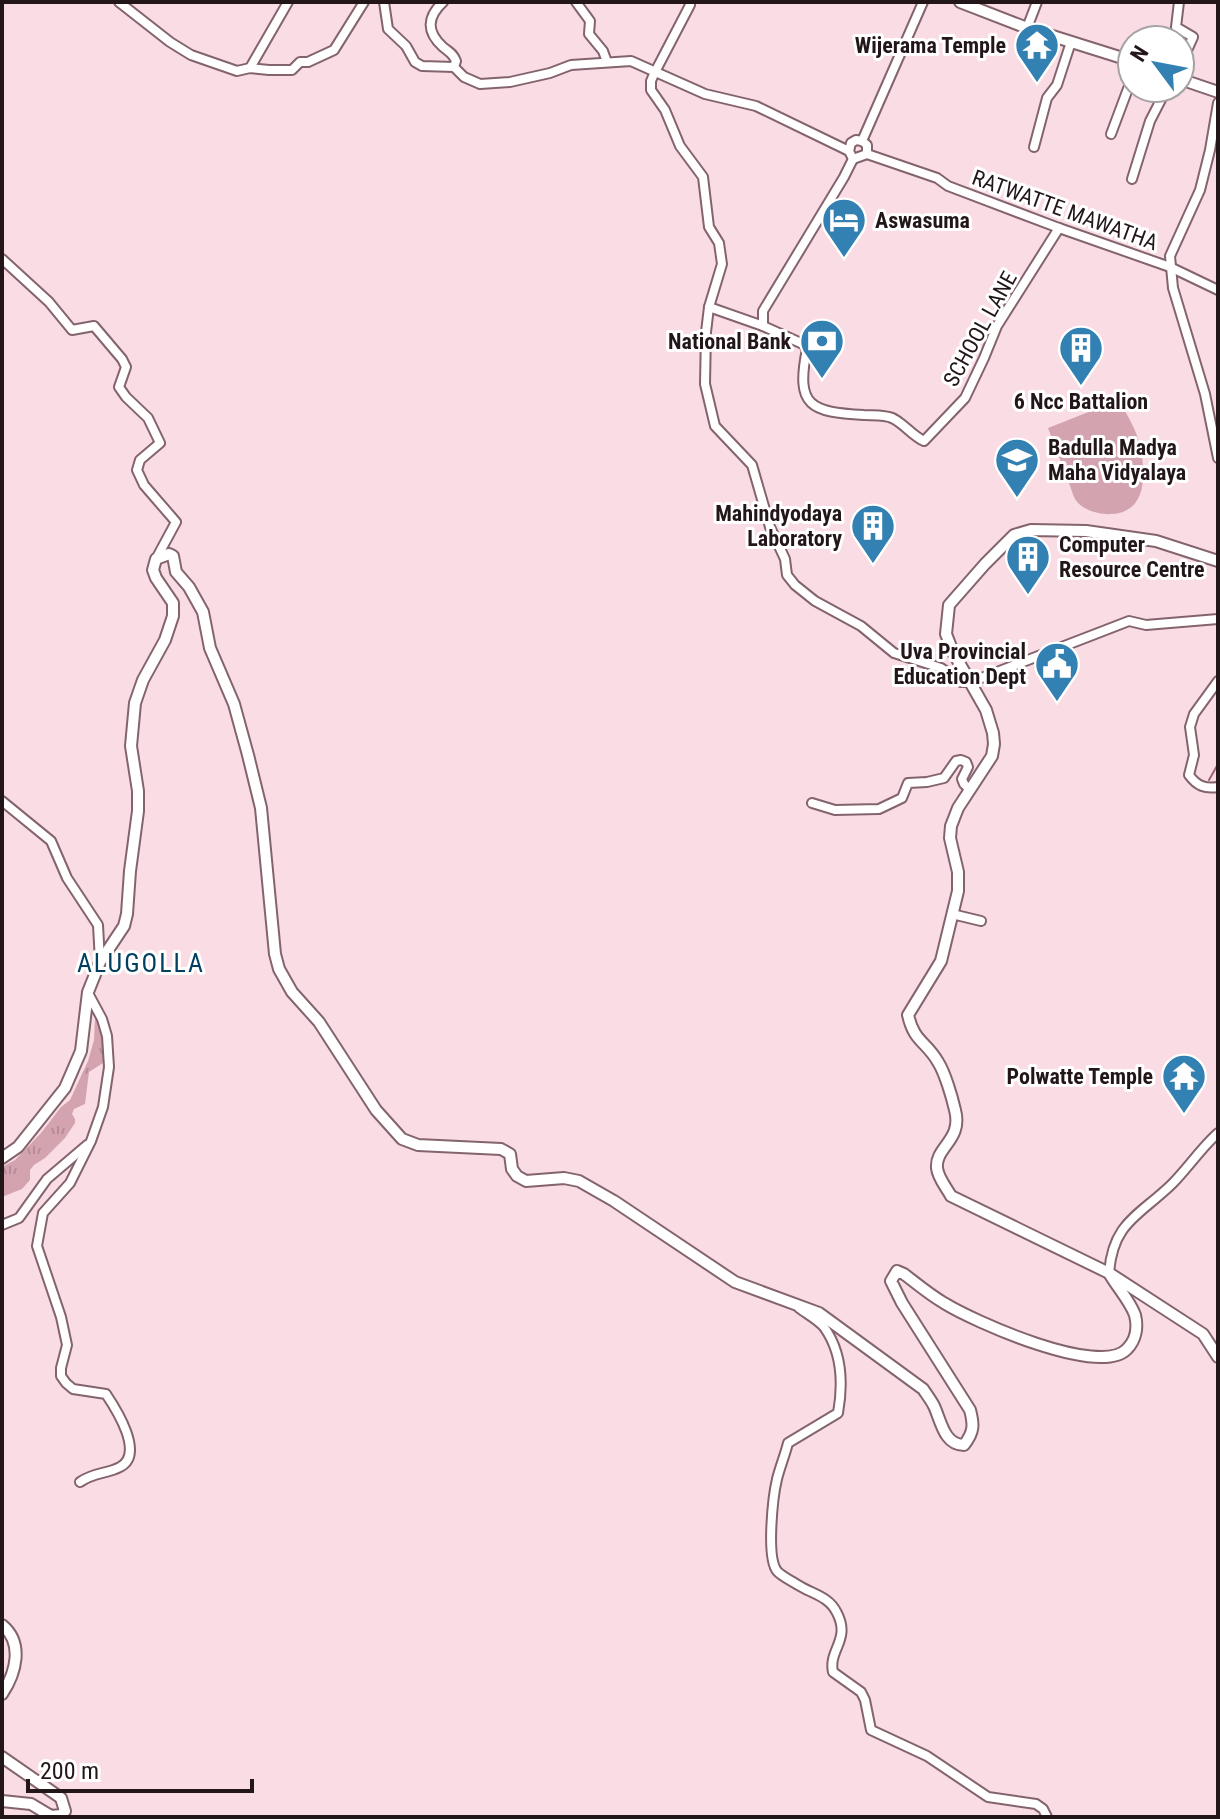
<svg xmlns="http://www.w3.org/2000/svg" width="1220" height="1819" font-family="'Roboto Condensed',sans-serif">
<style>
.grass{fill:url(#grass-tufts)}
.green{fill:#d3a4b0}
.lines{fill:none;stroke-linecap:round;stroke-linejoin:round}
.stream{stroke:#9e6575;stroke-width:2}
.minor-casing{stroke:#84646c;stroke-width:12}
.major-casing{stroke:#84646c;stroke-width:14}
.minor{stroke:#fff;stroke-width:8}
.major{stroke:#fff;stroke-width:10}
.labels{text-anchor:middle;dominant-baseline:central;stroke-width:6;stroke-linejoin:round;paint-order:stroke}
.poi-label{font-size:22px;font-weight:bold;fill:#231619;stroke:#fff;text-anchor:end}
.street-label{font-size:22px;fill:#231619;stroke:#fff}
.quarter-label{font-size:26px;letter-spacing:2px;fill:#023f60;stroke:#fff}
</style>
<defs>
<pattern id="grass-tufts" width="24" height="20" patternUnits="userSpaceOnUse" patternTransform="scale(2)"><rect width="24" height="20" fill="#d3a4b0"/><path d="M3 7l-1-3M5 7V3M7 7l1-3M15 17l-1-3M17 17v-4M19 17l1-3" fill="none" stroke="#b58c97"/></pattern>
</defs>
<rect width="100%" height="100%" fill="#fadde4"/>
<polygon class="grass" points="98,1010 105,1057 103,1063 89,1072 85,1104 74,1109 72,1114 75,1119 75,1123 65,1138 45,1158 34,1165 30,1170 30,1180 22,1189 2,1197 2,1167 15,1160 41,1133 61,1107 70,1100 88,1061 94,1040 95,1016"/>
<path class="green" d="M1119,400C1125,412 1134,425 1138,439C1146,466 1150,512 1112,514C1101,515 1086,511 1078,503C1074,499 1072,491 1070,486C1063,466 1055,447 1048,428Z"/>
<g class="lines">
<polyline class="stream" points="1209,780 1218,764"/>
<g class="minor-casing">
<g id="minor">
<polyline points="119,2 170,42 191,55 237,71 250,68 269,70 292,70 300,62 308,62 334,50 364,2"/>
<path d="M384,2L388,29L406,46L415,62L422,66L454,67L456,61C453,53 449,52 443,47C426,32 427,17 443,2"/>
<polyline points="576,2 590,21 589,34 603,51 607,62"/>
<polyline points="689,2 690,5 654,74 651,81 651,90 665,110 680,146 703,177 709,227 719,243 722,264 709,307 706,332 705,384 715,426 752,465 770,527 785,559 787,575 795,585 815,601 861,626 894,653 941,668 961,682 971,682 1129,621 1146,625 1218,619"/>
<polyline points="1179,2 1176,27 1193,37 1180,66"/>
<polyline points="1027,28 1037,2"/>
<polyline points="454,67 464,77 480,84 510,82 550,73 571,65 631,61 705,94 756,106 849,151"/>
<polyline points="250,68 288,2"/>
<polyline points="1218,103 1210,150 1200,190 1170,256 1173,288 1205,394 1218,458"/>
<polyline points="1111,134 1132,78"/>
<polygon points="856,140 862,141 867,145 867,154 853,159 849,151 851,143"/>
<polyline points="862,141 923,2"/>
<polyline points="1034,147 1047,98 1057,85 1071,42"/>
<polyline points="867,154 937,178 948,186 1059,228 1170,267 1218,290"/>
<polyline points="1132,179 1150,121 1167,88"/>
<polyline points="2,259 49,302 72,330 94,326 122,359 126,367 119,387 126,397 148,418 160,443 140,460 137,470 144,485 176,522 156,559"/>
<path d="M709,307L763,326L803,344L807,349C795,407 811,412 864,415C872,415 881,415 889,417C900,419 912,436 924,441L965,398L984,358L997,326L1059,228"/>
<polyline points="763,326 763,311 844,177 853,159"/>
<path d="M1218,681L1194,714L1190,727L1194,755L1189,775C1197,786 1205,789 1218,787"/>
<polyline points="2,801 51,841 67,878 98,925 100,962"/>
<polyline points="812,803 835,810 879,809 902,798 908,783 927,782 944,778 956,761 961,760 966,762 968,767 962,779 964,784 969,789"/>
<polyline points="952,914 981,921"/>
<polyline points="2,1225 19,1218 47,1179 87,1145"/>
<path d="M1109,1273C1113,1222 1139,1216 1172,1184C1188,1168 1201,1148 1218,1133"/>
<path d="M799,1308C807,1314 818,1320 824,1327C842,1352 843,1385 838,1413L788,1443C785,1455 780,1467 777,1479C773,1496 766,1557 777,1571C781,1576 792,1581 798,1585C812,1594 829,1596 837,1613C851,1640 828,1650 833,1672L861,1692L865,1700L871,1730L927,1756L988,1797L1036,1804L1043,1809L1047,1817"/>
<path d="M80,1482C94,1472 107,1474 120,1467C145,1454 116,1409 106,1394L73,1389L66,1383L61,1376V1368L67,1345L61,1317L37,1246L43,1213L70,1183L91,1141L103,1107L109,1067L107,1036L102,1019L88,993"/>
</g>
</g>
<g class="major-casing">
<g id="major">
<polyline points="960,2 1027,28 1132,61"/>
<polyline points="1180,79 1218,92"/>
<path d="M1218,561L1156,541L1086,531L1031,530L1014,535L985,564L949,605L946,634L953,652L986,710L993,733L994,744L992,756L958,808L951,826L950,838L958,872V891L941,961L908,1015C914,1042 926,1041 938,1062C945,1073 952,1097 955,1110C963,1140 935,1147 937,1168C938,1178 946,1187 951,1196L1109,1273L1203,1334L1218,1357"/>
<path d="M2,1158L18,1147L65,1088L81,1051L88,992L100,962L124,926L127,914L130,871L138,811V791L131,746L135,703L143,680L165,640L173,616V603L156,578L153,570L156,559L169,554L173,556L176,572L189,587L203,612L210,648L234,704L248,755L261,808L275,954L279,969L292,992L319,1022L376,1110L402,1139L418,1145L501,1149L510,1154L512,1169L517,1176L526,1181L564,1178L579,1181L614,1201L735,1282L819,1313L923,1389C927,1395 931,1400 934,1406C941,1421 944,1445 964,1445C974,1432 974,1425 970,1410L902,1303L891,1281L897,1271L904,1274C917,1284 930,1295 944,1303C973,1321 1100,1378 1127,1349C1136,1340 1138,1327 1135,1315C1130,1301 1117,1287 1109,1273"/>
<path d="M2,1625C24,1643 16,1673 2,1694"/>
<polyline points="2,1757 61,1798 65,1811 61,1815 51,1816 31,1804 2,1801"/>
</g>
</g>
<use href="#minor" class="minor"/>
<use href="#major" class="major"/>
</g>
<defs>
<g id="temple-pin" transform="scale(2.3)"><path d="M0 17L-7.5 6A9.5 9.5 0 1 1 7.5 6Z" fill="#3380b3" stroke="#fff"/><path d="M0-6L5-2H3V0L6.5 2.5H4V6H1.5V3h-3V6H-4V2.5H-6.5L-3 0V-2H-5Z" fill="#fff"/></g>
<g id="hotel-pin" transform="scale(2.3)"><path d="M0 17L-7.5 6A9.5 9.5 0 1 1 7.5 6Z" fill="#3380b3" stroke="#fff"/><path d="M-6-4.5h1.5V1H6V5H4.5V3h-9V5H-6ZM-4 0a1.8 1.8 0 1 1 3.6 0ZM.5 0V-2.5h3Q6-2.5 6 0Z" fill="#fff"/></g>
<g id="bank-pin" transform="scale(2.3)"><path d="M0 17L-7.5 6A9.5 9.5 0 1 1 7.5 6Z" fill="#3380b3" stroke="#fff"/><path d="M-6-4H6V4H-6ZM0-2.3a2.3 2.3 0 1 0 0 4.6a2.3 2.3 0 1 0 0-4.6Z" fill="#fff"/></g>
<g id="building-pin" transform="scale(2.3)"><path d="M0 17L-7.5 6A9.5 9.5 0 1 1 7.5 6Z" fill="#3380b3" stroke="#fff"/><path d="M-4-6H4V6H1V3H-1V6H-4ZM-2.5-4.3h1.7v1.8h-1.7ZM.8-4.3h1.7v1.8H.8ZM-2.5-1h1.7V.8h-1.7ZM.8-1h1.7V.8H.8Z" fill="#fff"/></g>
<g id="school-pin" transform="scale(2.3)"><path d="M0 17L-7.5 6A9.5 9.5 0 1 1 7.5 6Z" fill="#3380b3" stroke="#fff"/><path d="M0-5L7-2L0 1L-7-2ZM-4 1L0 2.5L4 1V4Q0 6-4 4Z" fill="#fff"/></g>
<g id="civic-pin" transform="scale(2.3)"><path d="M0 17L-7.5 6A9.5 9.5 0 1 1 7.5 6Z" fill="#3380b3" stroke="#fff"/><path d="M-.6-6.5H3V-4.5H.6V-3L4-1V1h2V6H-6V1h2V-1L-.6-3ZM-1.2 2.5V6h2.4V2.5Z" fill="#fff"/></g>
</defs>
<g fill-rule="evenodd">
<use href="#temple-pin" x="1037" y="45"/>
<use href="#hotel-pin" x="844" y="220"/>
<use href="#bank-pin" x="822" y="341"/>
<use href="#building-pin" x="1081" y="348"/>
<use href="#school-pin" x="1017" y="460"/>
<use href="#building-pin" x="873" y="526"/>
<use href="#building-pin" x="1028" y="557"/>
<use href="#civic-pin" x="1057" y="664"/>
<use href="#temple-pin" x="1184" y="1076"/>
</g>
<g class="labels">
<g class="poi-label">
<text x="1006" y="45">Wijerama Temple</text>
<text x="875" y="220" text-anchor="start">Aswasuma</text>
<text x="791" y="341">National Bank</text>
<text x="1081" y="401" text-anchor="middle">6 Ncc Battalion</text>
<text x="1048" y="447" text-anchor="start">Badulla Madya<tspan x="1048" dy="25">Maha Vidyalaya</tspan></text>
<text x="842" y="513">Mahindyodaya<tspan x="842" dy="25">Laboratory</tspan></text>
<text x="1059" y="544" text-anchor="start">Computer<tspan x="1059" dy="25">Resource Centre</tspan></text>
<text x="1026" y="651">Uva Provincial<tspan x="1026" dy="25">Education Dept</tspan></text>
<text x="1153" y="1076">Polwatte Temple</text>
</g>
<g class="street-label">
<text transform="translate(1065 210) rotate(20)">RATWATTE MAWATHA</text>
<text transform="translate(980 329) rotate(-61)">SCHOOL LANE</text>
</g>
<g class="quarter-label">
<text x="141" y="963">ALUGOLLA</text>
</g>
</g>
<rect width="1220" height="1819" fill="none" stroke="#231619" stroke-width="8"/>
<g transform="translate(1156 64) rotate(302)"><circle r="38" fill="#ffffff" stroke="#a7a2a3" stroke-width="2"/>
<path d="M0-6L14 30L0 20L-14 30Z" fill="#3380b3"/>
<text y="-12" font-size="22" font-weight="bold" text-anchor="middle" fill="#231619">N</text>
</g>
<path d="M28 1779v12h224v-12" fill="none" stroke="#231619" stroke-width="4"/>
<text x="40" y="1779" font-size="24" fill="#231619" stroke="#ffffff" stroke-width="6" paint-order="stroke">200 m</text>
</svg>
